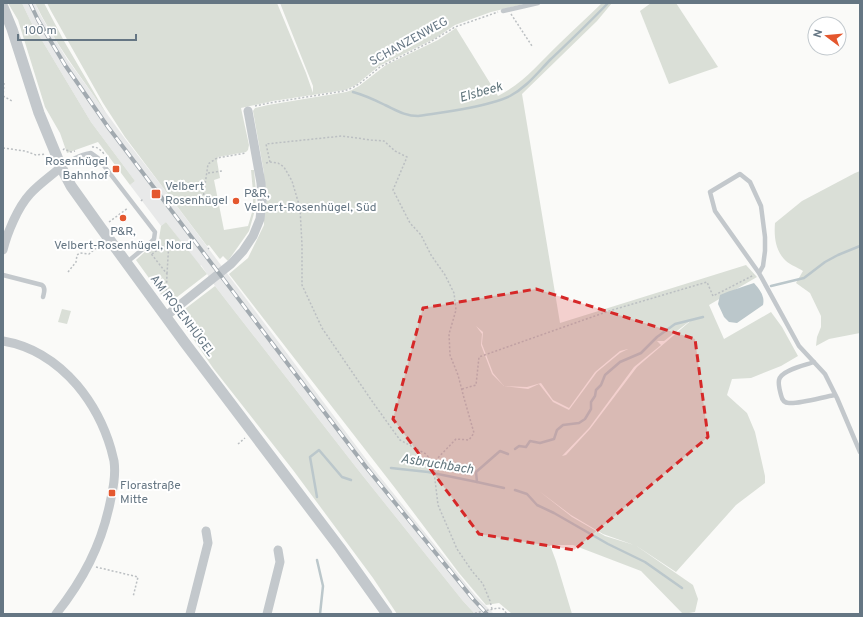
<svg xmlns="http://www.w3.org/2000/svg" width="863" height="617" font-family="Overpass,sans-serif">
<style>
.built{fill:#e8e9e9}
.green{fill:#dadfd7;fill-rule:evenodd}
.water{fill:#bbc7cb}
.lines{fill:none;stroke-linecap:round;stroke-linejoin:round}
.stream{stroke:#bbc7cb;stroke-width:2.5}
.path{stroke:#bbbfc2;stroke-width:1.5;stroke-dasharray:2 2;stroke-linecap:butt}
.service{stroke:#c3c8cc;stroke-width:4.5}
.minor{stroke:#c3c8cc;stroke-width:9}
.tertiary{stroke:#c3c8cc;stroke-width:11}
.rail-casing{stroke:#a2aab0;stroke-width:4}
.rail{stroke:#fff;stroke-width:2.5;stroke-dasharray:8;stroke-linecap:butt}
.marked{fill:#d62828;fill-opacity:0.2;stroke:#d62828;stroke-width:3;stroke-dasharray:8 5;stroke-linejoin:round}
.poi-dot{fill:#e4572e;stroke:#fff;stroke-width:1.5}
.labels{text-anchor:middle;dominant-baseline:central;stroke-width:4;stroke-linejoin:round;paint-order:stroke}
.street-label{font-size:12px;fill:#657683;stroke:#fff}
.poi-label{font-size:12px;fill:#657683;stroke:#fff;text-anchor:start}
.water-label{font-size:13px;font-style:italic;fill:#60757c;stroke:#fff}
</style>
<rect width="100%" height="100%" fill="#fafaf8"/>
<polygon class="built" points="22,3 35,3 41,16 67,59 126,140 161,185 369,463 475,595 494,614 475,614 463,601 359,471 215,286 201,265 200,266 166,222 161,226 130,185 135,181 91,122 31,22"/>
<g class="green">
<polygon points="8,3 22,3 31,22 91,122 135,181 130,185 98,142 67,153 60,133 45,107 18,20"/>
<path d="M35,3H44L64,41L106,113C81,77 54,42 35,3Z"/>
<polygon points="47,3 277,3 306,73 313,93 313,86 280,3 528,3 491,12 455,25 434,39 379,66 356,85 345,90 273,101 241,108 249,145 248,150 246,152 218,157 217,161 220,178 214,180 224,230 248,226 253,209 253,192 251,170 254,170 256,191 255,210 249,231 228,261 223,256 220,259 219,258 209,245 207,246 125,137 103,103 51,11"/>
<path d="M602,3H612L597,21L522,94L560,323L746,265L757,277L709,305L724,339L771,312L782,327L798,356L781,366L751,378L732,379L727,395L747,413L755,432L765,476V483L736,505L676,572L635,545L693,585L698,599L695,612L683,614L641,571L573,545H550L556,561L572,614H512L499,603L486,605L459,573L395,488L229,274L248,258L264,225V173L253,111L255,108L268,105L346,92L352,90L359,86L386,65L438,40L456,28L498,96C525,82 538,64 559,44C573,30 588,17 602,3ZM695,317L637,367L590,429L566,455L562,456L589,428L634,367L661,345L657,341H664ZM476,326L483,332L482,344L493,373L504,386L527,387L541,383L553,400L569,408L595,372L620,351L628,349L620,353L597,372L569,410L553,402L539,384L528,389L504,386L492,374L481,345L482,334ZM539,491L571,515L603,534L634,545L605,536L572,517Z"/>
<polygon points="651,3 676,3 718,67 669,84 640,11"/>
<path d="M860,171V333L829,339L816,346L817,337L821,327V316L810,293L796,283L803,271C797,267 788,264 784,259C775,249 774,236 775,223L802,201L855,173Z"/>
<polygon points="166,222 207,274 172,301 167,303 136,260 159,239 161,226"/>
<polygon points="215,286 359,471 463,601 475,614 397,614 373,578 293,470 213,368 177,315"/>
<polygon points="62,309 71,311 67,324 58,322"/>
</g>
<path class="water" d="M754,283C760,290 765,296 763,305L737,323L729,322L724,317L718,304L720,295C731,290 743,287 754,283Z"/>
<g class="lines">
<g class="stream">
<path d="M353,92C364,95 375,100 385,105C396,110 405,116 418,116C442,112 466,110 490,103C497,101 504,99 510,96C527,87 538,72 551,59C571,40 590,22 608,3"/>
<polyline points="771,286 804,278 825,262 838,255 860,246"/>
<polyline points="515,449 519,446 526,447 530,441 540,443 554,439 557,430 563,425 579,423 585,419 591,409 591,402 595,396 596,390 601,385 605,375 620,362 641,353 657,337 675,324 703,317"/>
<polyline points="391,468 428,472 477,482 476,472 500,451 508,454"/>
<polyline points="477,482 504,488"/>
<polyline points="515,490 527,494 537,505 554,513 608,544 645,562 682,588"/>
<polyline points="317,497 310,457 319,450 342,477 351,480"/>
<polyline points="317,560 323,586 320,614"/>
</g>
<g class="path">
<polyline points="511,14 532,46"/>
<polyline points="3,96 12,101"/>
<polyline points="3,97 4,83"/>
<polyline points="255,106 269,103 344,91 352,88 359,84 380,67 430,42 455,27 498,12"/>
<path d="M92,147C99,146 104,154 108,159"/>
<polyline points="3,148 25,151 36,155 46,154"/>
<polyline points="63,150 64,149 71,152 75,151"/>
<polyline points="270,162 266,144 342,136 371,140 384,141 395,151 407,157 393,190 410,223 421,235 431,255 445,275 454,293 456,310 449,334 450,355 458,375 464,398 474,433 469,440 456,439 433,463"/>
<polyline points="266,163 270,162 278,163 284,167 292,181 300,208 302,245 302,285 322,328 374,404 400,440 426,454 433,463 438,505 457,549 472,571 483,584 490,601 492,609"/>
<polyline points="208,173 222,171"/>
<polyline points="203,199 208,164 217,158 246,153"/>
<polyline points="141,201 143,199"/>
<polyline points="109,222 128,208"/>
<polyline points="208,249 209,248"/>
<polyline points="149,251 167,274 166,301"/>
<polyline points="152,254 169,241 167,274"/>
<polyline points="68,272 76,262 77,255 80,253 89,254 101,244"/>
<polyline points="462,389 476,385 479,357 609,311 707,282 713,296 754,275"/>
<polyline points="238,444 245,438"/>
<polyline points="96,567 138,577 133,597"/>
<polyline points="471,614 498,608 503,609 507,614"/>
<polyline points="631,614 636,614"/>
</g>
<g class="service">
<polyline points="503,11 538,3"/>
<path d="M62,167C73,159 77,156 91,153L98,158L155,232L154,239L149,244L126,263"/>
<polyline points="759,273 763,266 765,251 765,237 761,206 750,182 740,174 710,192 715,211 759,273 799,346 825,374 837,398 860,452"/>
<path d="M3,275L42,285C46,288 44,293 43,297"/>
<path d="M814,362C806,365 781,370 779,380C778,385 780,391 781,395C782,400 784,403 789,403C800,404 823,397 835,395"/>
</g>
<g class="minor">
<path d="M3,250C7,233 18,207 30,194C39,184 51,176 61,167"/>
<polyline points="166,316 231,264 243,251 253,236 260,219 262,201 261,183 248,111"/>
<path d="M3,341C33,346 57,362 77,385C93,404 104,425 111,449C112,453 113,457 114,461C116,475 113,489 110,503C101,546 83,580 56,614"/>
<polyline points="190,614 208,543 206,531"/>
<polyline points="267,614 280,562 278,550"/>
</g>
<polyline class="tertiary" points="3,7 12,29 39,113 55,152 61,167 71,186 101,228 185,343 340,548 387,614"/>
<g class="rail-casing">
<polyline id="rail" points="30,3 38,20 65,65 108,127 366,467 473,599 487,614"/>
</g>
<use href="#rail" class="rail"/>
</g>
<path class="marked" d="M536,289L695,339L708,437L574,550L479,534L393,419L423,308Z"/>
<g class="poi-dot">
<rect x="112" y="165" width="8" height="8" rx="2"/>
<rect x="151" y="189" width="10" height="10" rx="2"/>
<circle cx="236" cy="201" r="4"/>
<circle cx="123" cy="218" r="4"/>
<rect x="108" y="489" width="8" height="8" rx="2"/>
</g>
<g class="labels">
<g class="street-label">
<text transform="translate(409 42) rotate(-29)">SCHANZENWEG</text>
<text transform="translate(182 316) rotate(53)">AM ROSENHÜGEL</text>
</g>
<g class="poi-label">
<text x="108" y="162" text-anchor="end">Rosenhügel<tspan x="108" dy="14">Bahnhof</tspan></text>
<text x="165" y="187">Velbert<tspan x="165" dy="14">Rosenhügel</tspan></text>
<text x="244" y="194">P&amp;R,<tspan x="244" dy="14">Velbert-Rosenhügel, Süd</tspan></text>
<text x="123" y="232" text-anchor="middle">P&amp;R,<tspan x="123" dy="14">Velbert-Rosenhügel, Nord</tspan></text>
<text x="120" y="486">Florastraße<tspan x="120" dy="14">Mitte</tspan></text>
</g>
<g class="water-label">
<text transform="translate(481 93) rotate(-16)">Elsbeek</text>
<text transform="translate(437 465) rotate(9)">Asbruchbach</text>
</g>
</g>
<rect width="863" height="617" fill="none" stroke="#657683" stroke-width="8"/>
<g transform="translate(827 36) rotate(286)"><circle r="19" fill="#ffffff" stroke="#c1c8cd"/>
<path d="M0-3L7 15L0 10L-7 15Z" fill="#e4572e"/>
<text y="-6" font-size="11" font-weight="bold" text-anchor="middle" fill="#657683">N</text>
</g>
<path d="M18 34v6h118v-6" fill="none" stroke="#657683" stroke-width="2"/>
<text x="24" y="34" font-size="12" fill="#657683" stroke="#ffffff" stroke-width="3" paint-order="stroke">100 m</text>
</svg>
